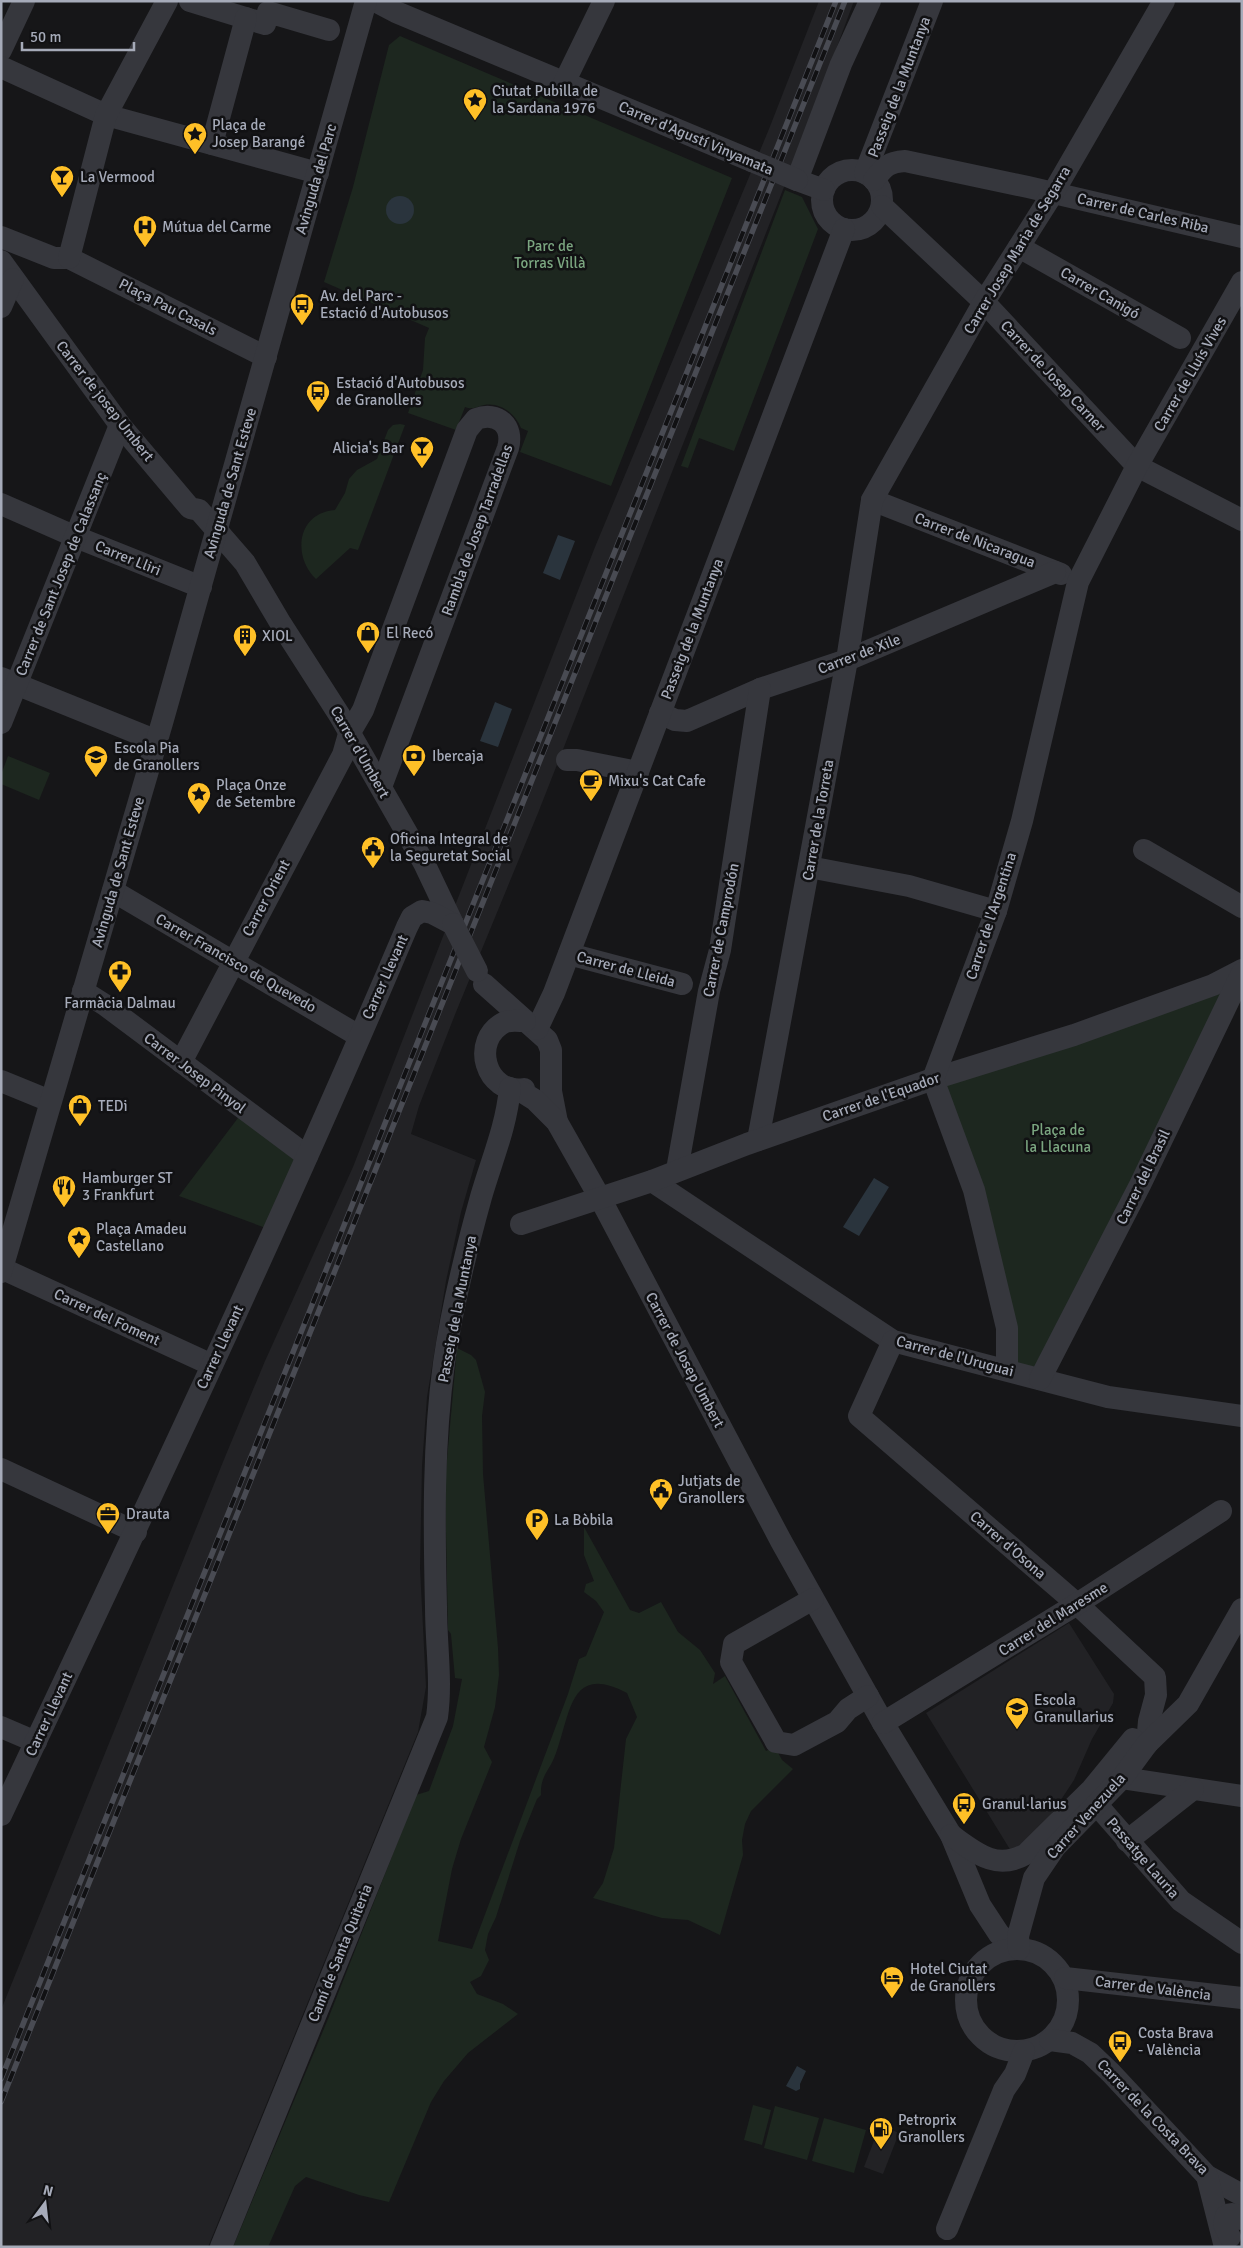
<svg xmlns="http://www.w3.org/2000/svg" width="1243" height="2248" font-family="Signika,sans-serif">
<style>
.built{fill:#222225}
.green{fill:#1d271f}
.water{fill:#2a343d}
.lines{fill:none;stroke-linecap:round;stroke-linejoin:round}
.minor{stroke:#36373d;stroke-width:22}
.rail-casing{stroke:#494b53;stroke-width:5.5}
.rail{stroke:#111113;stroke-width:4;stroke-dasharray:11;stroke-linecap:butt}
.minor-bridge{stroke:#36373d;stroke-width:22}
.labels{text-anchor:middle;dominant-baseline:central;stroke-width:5;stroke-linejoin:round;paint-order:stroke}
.street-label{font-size:15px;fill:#a6abb9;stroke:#111113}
.poi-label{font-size:15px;fill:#a6abb9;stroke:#111113;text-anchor:start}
.park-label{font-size:15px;fill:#7ba680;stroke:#111113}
</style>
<rect width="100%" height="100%" fill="#161618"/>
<g class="built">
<polygon points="819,1 854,1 797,154 538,813 456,1012 419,1106 411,1134 476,1160 461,1212 446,1281 427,1397 422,1466 420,1568 426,1687 418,1732 208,2247 1,2247 1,2010 225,1457 265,1361 353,1167 595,547 769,129"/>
<polygon points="1069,1623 1114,1694 1113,1703 1092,1739 1074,1780 1041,1830 1011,1851 926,1713"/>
<polygon points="880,2125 899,2133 883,2174 864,2167"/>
</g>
<g class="green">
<path d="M400,36L732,178L611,486L520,452L528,431L521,428C515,413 500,402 484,405C476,407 472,410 465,407L456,430L408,413L423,370L425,338L429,328L324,282L353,187L389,45Z"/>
<polygon points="785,190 802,197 818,229 734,451 699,438 688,468 681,466"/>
<path d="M400,424L405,425L358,550L350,548L316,579C292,556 297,513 335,510L345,493L349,479L357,470L377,459L388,430L393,425Z"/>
<polygon points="8,756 50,773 39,800 1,784 1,775"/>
<polygon points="1242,970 1040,1379 1007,1369 1007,1327 933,1079"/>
<polygon points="244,1110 307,1156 274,1231 179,1196"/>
<path d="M457,1348L471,1355L476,1360L485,1392L482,1416L483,1474L498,1648L499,1675L495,1707L484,1747L492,1762L461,1839L452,1869L438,1941L472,1949L568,1694L579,1659L586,1656L604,1612L596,1601L584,1592L586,1584L594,1581L584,1555V1527L630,1610L639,1613L661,1602L678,1632L700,1650L715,1673L713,1684L725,1676L766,1751L775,1747L782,1760L793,1769L751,1811L745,1824L742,1840L743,1855L720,1935L688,1920L662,1918L593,1898L603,1883L614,1848L626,1739L637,1717L627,1693C570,1663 571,1712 556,1753C550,1771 540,1775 541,1795L537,1799L520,1841L496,1917L488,1934L485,1950L489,1960L481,1976L470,1982L477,1994L503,2004L518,2014L468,2053L444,2081L431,2102L389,2202L359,2195L306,2177L295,2186L268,2247H233L328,2019L416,1795L429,1791L453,1726L462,1679L455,1678L451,1634L448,1630L445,1482Z"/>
<polygon points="753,2105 771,2110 762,2145 744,2140"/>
<polygon points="775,2106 819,2118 807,2160 764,2148"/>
<polygon points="824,2118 866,2130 854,2173 812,2161"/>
</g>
<g class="water">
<circle cx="400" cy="210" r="14"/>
<polygon points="558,535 575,541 560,580 543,573"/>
<polygon points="495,702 512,709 498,747 480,741"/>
<polygon points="874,1178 889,1187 859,1236 843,1227"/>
<polygon points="797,2066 806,2071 800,2084 800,2089 796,2091 786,2086"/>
</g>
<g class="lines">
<g class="minor">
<polyline points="190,1 265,24 268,12 329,30"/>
<polyline points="375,1 396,12 752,161"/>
<polyline points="1,50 24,1"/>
<polyline points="1,67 106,115 318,173"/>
<polyline points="564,83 604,1"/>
<polyline points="212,144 246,18"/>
<circle cx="852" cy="200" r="30"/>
<polyline points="865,173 932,1"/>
<path d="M874,180C884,167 888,162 905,161L1028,187L1242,237"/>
<polyline points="824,190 797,180 841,64 870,1"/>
<polyline points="882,206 984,302 1137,466 1242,520"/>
<polyline points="1,237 54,258 69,258 266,357"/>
<polyline points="1019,247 1180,338"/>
<polyline points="69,258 106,115 167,1"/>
<polyline points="1,261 120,425 190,508 199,510 245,563 281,624 340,716 424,863 453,924"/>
<polyline points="1,307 13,279"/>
<polyline points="872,500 1061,574"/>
<polyline points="1,504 76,537 201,587"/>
<polyline points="1,678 157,741"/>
<polyline points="660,713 675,720 687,721 760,689 847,660 1055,572"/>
<polyline points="1,723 120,425"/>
<polyline points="567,760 577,760 638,772"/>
<polyline points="1144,850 1242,907"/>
<polyline points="809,867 909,886 996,911"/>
<polyline points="113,891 359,1036"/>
<polyline points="569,954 682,984"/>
<polyline points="484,984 547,1040 551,1050 551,1091 557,1122"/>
<polyline points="83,991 105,1005 307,1156"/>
<polyline points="537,1029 554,993 844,229"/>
<path d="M181,1062L343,755L349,734L363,710L467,430L476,419C498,411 514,426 508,448L381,787"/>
<polyline points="1,1081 50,1101"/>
<path d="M524,1089C486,1095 469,1040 505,1022C510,1020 519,1021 525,1021"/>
<polyline points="519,1090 535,1100 557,1122 600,1198 781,1541 883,1723 951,1835 980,1905 999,1934 1015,1948"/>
<polyline points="758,1140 847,660 872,500 984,302 1053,193 1164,1"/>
<polyline points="677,1170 709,991 720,950 760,689"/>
<polyline points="652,1181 893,1341 1108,1397 1242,1416"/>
<polyline points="521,1224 652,1181 747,1144 933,1079 1074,1035 1213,985 1242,970"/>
<polyline points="1,1268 212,1365"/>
<polyline points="1,1272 162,723 366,1"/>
<polyline points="893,1341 859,1416 1077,1604 1155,1677 1156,1695 1149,1721 1147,1744"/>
<polyline points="1007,1369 1007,1328 974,1190 933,1079 996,911 1022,821 1078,582 1137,466 1242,282"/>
<polyline points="1040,1379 1140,1185 1242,973"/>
<polyline points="1,1469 136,1532"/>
<polyline points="813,1599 734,1644 731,1662 774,1738 776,1742 794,1745 837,1722 848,1709 868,1696"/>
<polyline points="883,1723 1077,1604 1221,1511"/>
<polyline points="1,1727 36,1742"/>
<polyline points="1122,1778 1242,1796"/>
<polyline points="1097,1805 1181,1901 1242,1943"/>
<path d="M1,1815C140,1521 280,1227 407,927L412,917L422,911L432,913L453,924"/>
<path d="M951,1835C976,1853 996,1871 1026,1854L1092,1789L1133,1739"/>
<polyline points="1127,1841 1193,1789"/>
<circle cx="1017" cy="2000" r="51"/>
<polyline points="1019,1949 1018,1936 1034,1878 1055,1847 1122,1778 1147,1744 1188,1704 1242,1609"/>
<polyline points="1065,1978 1242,1998"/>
<polyline points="1050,2040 1072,2043 1090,2053 1111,2073 1207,2176 1242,2195"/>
<polyline points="1207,2176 1225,2247"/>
<polyline points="947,2229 1004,2090 1015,2074 1024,2051"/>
<path d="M1230,2237L1224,2224L1226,2216C1233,2212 1236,2215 1242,2219"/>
<path d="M221,2247L437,1717C442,1681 436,1644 436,1607C434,1525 433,1444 444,1363C452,1307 466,1251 481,1197C492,1159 506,1128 510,1088"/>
</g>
<g class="rail-casing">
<g id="rail">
<polyline points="1,2079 836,1"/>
<polyline points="1,2102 845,1"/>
</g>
</g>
<use href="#rail" class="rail"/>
<g class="minor-bridge">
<polyline points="752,161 797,180"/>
<polyline points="453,924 477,971"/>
</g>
</g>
<defs>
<g id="sight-pin" transform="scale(1.25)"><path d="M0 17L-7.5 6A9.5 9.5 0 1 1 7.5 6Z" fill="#ffc027" stroke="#111113"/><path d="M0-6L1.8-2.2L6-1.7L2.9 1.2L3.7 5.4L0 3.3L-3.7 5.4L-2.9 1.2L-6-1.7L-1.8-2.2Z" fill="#111"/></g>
<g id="bar-pin" transform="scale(1.25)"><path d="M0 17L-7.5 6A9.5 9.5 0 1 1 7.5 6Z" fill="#ffc027" stroke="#111113"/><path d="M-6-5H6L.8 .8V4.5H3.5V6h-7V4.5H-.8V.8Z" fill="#111"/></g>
<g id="hospital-pin" transform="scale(1.25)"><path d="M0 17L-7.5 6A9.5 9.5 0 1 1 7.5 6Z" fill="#ffc027" stroke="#111113"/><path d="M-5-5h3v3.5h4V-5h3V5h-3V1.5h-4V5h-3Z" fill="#111"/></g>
<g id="bus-pin" transform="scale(1.25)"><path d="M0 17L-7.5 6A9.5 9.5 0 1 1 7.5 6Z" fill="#ffc027" stroke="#111113"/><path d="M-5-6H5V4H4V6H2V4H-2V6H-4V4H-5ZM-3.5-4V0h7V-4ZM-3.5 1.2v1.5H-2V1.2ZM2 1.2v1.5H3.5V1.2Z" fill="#111"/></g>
<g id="shop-pin" transform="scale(1.25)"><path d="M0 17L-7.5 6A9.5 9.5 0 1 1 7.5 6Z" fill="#ffc027" stroke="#111113"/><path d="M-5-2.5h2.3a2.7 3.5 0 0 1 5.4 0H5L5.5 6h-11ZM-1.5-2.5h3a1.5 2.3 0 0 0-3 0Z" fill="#111"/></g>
<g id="building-pin" transform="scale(1.25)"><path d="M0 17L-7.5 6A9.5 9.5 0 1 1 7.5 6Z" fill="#ffc027" stroke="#111113"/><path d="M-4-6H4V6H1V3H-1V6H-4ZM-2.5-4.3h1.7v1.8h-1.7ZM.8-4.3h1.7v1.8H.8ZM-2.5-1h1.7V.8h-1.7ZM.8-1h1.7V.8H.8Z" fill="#111"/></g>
<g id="bank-pin" transform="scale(1.25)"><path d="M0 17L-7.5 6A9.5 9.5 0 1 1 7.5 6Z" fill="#ffc027" stroke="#111113"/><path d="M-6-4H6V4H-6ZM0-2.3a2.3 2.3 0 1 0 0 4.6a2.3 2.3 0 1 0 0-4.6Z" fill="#111"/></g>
<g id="school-pin" transform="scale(1.25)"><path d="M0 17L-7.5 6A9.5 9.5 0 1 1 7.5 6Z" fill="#ffc027" stroke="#111113"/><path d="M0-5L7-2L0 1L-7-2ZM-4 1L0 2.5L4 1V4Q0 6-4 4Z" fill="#111"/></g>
<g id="cafe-pin" transform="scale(1.25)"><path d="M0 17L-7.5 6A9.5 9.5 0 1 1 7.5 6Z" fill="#ffc027" stroke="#111113"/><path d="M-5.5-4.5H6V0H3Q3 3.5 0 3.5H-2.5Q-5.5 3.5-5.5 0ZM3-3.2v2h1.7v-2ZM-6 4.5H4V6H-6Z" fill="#111"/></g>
<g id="civic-pin" transform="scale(1.25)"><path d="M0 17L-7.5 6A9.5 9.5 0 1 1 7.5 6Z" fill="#ffc027" stroke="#111113"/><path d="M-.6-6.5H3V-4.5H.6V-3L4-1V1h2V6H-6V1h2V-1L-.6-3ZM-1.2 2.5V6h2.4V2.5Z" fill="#111"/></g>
<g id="pharmacy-pin" transform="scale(1.25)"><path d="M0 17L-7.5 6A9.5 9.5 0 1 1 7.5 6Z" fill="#ffc027" stroke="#111113"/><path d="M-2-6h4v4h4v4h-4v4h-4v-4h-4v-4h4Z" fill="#111"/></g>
<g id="restaurant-pin" transform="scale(1.25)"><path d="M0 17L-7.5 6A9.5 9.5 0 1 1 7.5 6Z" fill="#ffc027" stroke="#111113"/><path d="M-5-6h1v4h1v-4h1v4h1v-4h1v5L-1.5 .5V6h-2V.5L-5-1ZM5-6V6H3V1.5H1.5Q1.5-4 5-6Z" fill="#111"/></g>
<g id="office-pin" transform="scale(1.25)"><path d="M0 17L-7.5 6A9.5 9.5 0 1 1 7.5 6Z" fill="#ffc027" stroke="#111113"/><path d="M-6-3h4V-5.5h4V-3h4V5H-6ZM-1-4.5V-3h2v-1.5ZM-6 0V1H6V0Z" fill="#111"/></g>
<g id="parking-pin" transform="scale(1.25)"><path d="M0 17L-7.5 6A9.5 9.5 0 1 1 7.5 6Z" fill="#ffc027" stroke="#111113"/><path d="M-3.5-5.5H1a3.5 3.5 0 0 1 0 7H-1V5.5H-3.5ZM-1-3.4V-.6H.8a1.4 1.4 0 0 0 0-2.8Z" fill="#111"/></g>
<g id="hotel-pin" transform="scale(1.25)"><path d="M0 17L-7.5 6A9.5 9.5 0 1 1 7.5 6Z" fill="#ffc027" stroke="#111113"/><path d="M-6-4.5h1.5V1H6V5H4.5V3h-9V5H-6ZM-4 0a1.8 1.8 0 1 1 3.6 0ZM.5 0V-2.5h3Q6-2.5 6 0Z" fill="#111"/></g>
<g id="fuel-pin" transform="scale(1.25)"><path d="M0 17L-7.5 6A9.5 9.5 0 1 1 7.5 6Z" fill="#ffc027" stroke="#111113"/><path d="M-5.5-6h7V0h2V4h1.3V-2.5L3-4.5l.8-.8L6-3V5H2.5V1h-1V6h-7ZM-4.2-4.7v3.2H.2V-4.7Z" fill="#111"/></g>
</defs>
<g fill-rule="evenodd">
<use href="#sight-pin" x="475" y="100"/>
<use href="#sight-pin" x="195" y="134"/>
<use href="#bar-pin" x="62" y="177"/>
<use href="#hospital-pin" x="145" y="227"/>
<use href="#bus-pin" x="302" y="305"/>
<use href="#bus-pin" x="318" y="392"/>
<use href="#bar-pin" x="422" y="448"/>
<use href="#shop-pin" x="368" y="633"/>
<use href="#building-pin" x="245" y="636"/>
<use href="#bank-pin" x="414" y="756"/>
<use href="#school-pin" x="96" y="757"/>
<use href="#cafe-pin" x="591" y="781"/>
<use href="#sight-pin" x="199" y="794"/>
<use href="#civic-pin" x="373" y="848"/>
<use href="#pharmacy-pin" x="120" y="972"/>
<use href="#shop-pin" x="80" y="1106"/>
<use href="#restaurant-pin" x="64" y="1187"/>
<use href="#sight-pin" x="79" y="1238"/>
<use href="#civic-pin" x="661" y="1490"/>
<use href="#office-pin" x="108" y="1514"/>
<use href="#parking-pin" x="537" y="1520"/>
<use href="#school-pin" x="1017" y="1709"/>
<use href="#bus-pin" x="964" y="1804"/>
<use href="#hotel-pin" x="892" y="1978"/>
<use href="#bus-pin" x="1120" y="2042"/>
<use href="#fuel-pin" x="881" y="2129"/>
</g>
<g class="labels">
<g class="street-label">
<text transform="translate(899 87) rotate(-69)">Passeig de la Muntanya</text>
<text transform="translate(696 138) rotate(23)">Carrer d'Agustí Vinyamata</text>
<text transform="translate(316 179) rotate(-74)">Avinguda del Parc</text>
<text transform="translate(1143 213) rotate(13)">Carrer de Carles Riba</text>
<text transform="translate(1017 250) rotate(-59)">Carrer Josep Maria de Segarra</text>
<text transform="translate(1100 293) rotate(30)">Carrer Canigó</text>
<text transform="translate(168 307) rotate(27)">Plaça Pau Casals</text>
<text transform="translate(1190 374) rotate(-60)">Carrer de Lluís Vives</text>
<text transform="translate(1053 376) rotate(47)">Carrer de Josep Carner</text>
<text transform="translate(105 401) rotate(52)">Carrer de josep Umbert</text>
<text transform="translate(230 483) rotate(-74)">Avinguda de Sant Esteve</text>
<text transform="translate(477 530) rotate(-70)">Rambla de Josep Tarradellas</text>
<text transform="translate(975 540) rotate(21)">Carrer de Nicaragua</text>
<text transform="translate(128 558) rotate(22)">Carrer Lliri</text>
<text transform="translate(61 574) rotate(-68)">Carrer de Sant Josep de Calassanç</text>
<text transform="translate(692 629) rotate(-69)">Passeig de la Muntanya</text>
<text transform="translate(859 654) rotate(-21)">Carrer de Xile</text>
<text transform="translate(360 752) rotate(60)">Carrer d'Umbert</text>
<text transform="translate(818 820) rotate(-80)">Carrer de la Torreta</text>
<text transform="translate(118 872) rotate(-74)">Avinguda de Sant Esteve</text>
<text transform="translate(266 898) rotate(-62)">Carrer Orient</text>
<text transform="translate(991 916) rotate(-72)">Carrer de l'Argentina</text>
<text transform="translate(721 930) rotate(-79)">Carrer de Camprodón</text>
<text transform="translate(236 963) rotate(30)">Carrer Francisco de Quevedo</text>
<text transform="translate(626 969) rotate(15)">Carrer de Lleida</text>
<text transform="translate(385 977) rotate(-66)">Carrer Llevant</text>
<text transform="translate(195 1073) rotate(37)">Carrer Josep Pinyol</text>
<text transform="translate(881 1097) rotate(-19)">Carrer de l'Equador</text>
<text transform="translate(1143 1177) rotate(-64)">Carrer del Brasil</text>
<text transform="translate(457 1309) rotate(-79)">Passeig de la Muntanya</text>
<text transform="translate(107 1317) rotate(25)">Carrer del Foment</text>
<text transform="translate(220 1347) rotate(-65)">Carrer Llevant</text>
<text transform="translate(955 1356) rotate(15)">Carrer de l'Uruguai</text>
<text transform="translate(685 1360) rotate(62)">Carrer de Josep Umbert</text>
<text transform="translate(1008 1545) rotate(41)">Carrer d'Osona</text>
<text transform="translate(1053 1619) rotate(-32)">Carrer del Maresme</text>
<text transform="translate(49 1714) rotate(-65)">Carrer Llevant</text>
<text transform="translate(1086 1816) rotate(-48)">Carrer Venezuela</text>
<text transform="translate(1143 1858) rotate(49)">Passatge Lauria</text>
<text transform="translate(340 1953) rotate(-68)">Camí de Santa Quiteria</text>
<text transform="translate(1153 1988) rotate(7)">Carrer de València</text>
<text transform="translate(1153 2117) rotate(46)">Carrer de la Costa Brava</text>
</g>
<g class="poi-label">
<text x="492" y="91">Ciutat Pubilla de<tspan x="492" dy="17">la Sardana 1976</tspan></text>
<text x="212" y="125">Plaça de<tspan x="212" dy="17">Josep Barangé</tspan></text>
<text x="80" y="177">La Vermood</text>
<text x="162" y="227">Mútua del Carme</text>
<text x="320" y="296">Av. del Parc -<tspan x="320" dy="17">Estació d'Autobusos</tspan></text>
<text x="336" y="383">Estació d'Autobusos<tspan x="336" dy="17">de Granollers</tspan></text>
<text x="404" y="448" text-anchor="end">Alicia's Bar</text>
<text x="386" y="633">El Recó</text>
<text x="262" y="636">XIOL</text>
<text x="114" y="748">Escola Pia<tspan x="114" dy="17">de Granollers</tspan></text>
<text x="432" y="756">Ibercaja</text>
<text x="608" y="781">Mixu's Cat Cafe</text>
<text x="216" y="785">Plaça Onze<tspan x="216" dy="17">de Setembre</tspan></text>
<text x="390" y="839">Oficina Integral de<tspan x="390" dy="17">la Seguretat Social</tspan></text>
<text x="120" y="1003" text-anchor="middle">Farmàcia Dalmau</text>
<text x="98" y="1106">TEDi</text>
<text x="82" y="1178">Hamburger ST<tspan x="82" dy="17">3 Frankfurt</tspan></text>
<text x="96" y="1229">Plaça Amadeu<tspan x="96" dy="17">Castellano</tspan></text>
<text x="678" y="1481">Jutjats de<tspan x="678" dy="17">Granollers</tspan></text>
<text x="126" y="1514">Drauta</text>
<text x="554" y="1520">La Bòbila</text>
<text x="1034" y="1700">Escola<tspan x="1034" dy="17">Granullarius</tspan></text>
<text x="982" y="1804">Granul·larius</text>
<text x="910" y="1969">Hotel Ciutat<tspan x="910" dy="17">de Granollers</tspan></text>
<text x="1138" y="2033">Costa Brava<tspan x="1138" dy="17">- València</tspan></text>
<text x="898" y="2120">Petroprix<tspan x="898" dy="17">Granollers</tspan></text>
</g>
<g class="park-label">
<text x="550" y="246">Parc de<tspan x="550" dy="17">Torras Villà</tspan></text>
<text x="1058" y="1130">Plaça de<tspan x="1058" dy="17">la Llacuna</tspan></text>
</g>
</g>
<rect width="1243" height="2248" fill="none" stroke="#a6abb9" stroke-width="5"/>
<g transform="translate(45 2203) rotate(15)" stroke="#111113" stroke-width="4" paint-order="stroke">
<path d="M0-4L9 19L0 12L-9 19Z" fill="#a6abb9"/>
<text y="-8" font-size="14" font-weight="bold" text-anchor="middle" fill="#a6abb9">N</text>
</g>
<path d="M22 42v8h112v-8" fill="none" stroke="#a6abb9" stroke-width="2.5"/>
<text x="30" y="42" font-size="15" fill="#a6abb9" stroke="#111113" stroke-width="4" paint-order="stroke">50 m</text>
</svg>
